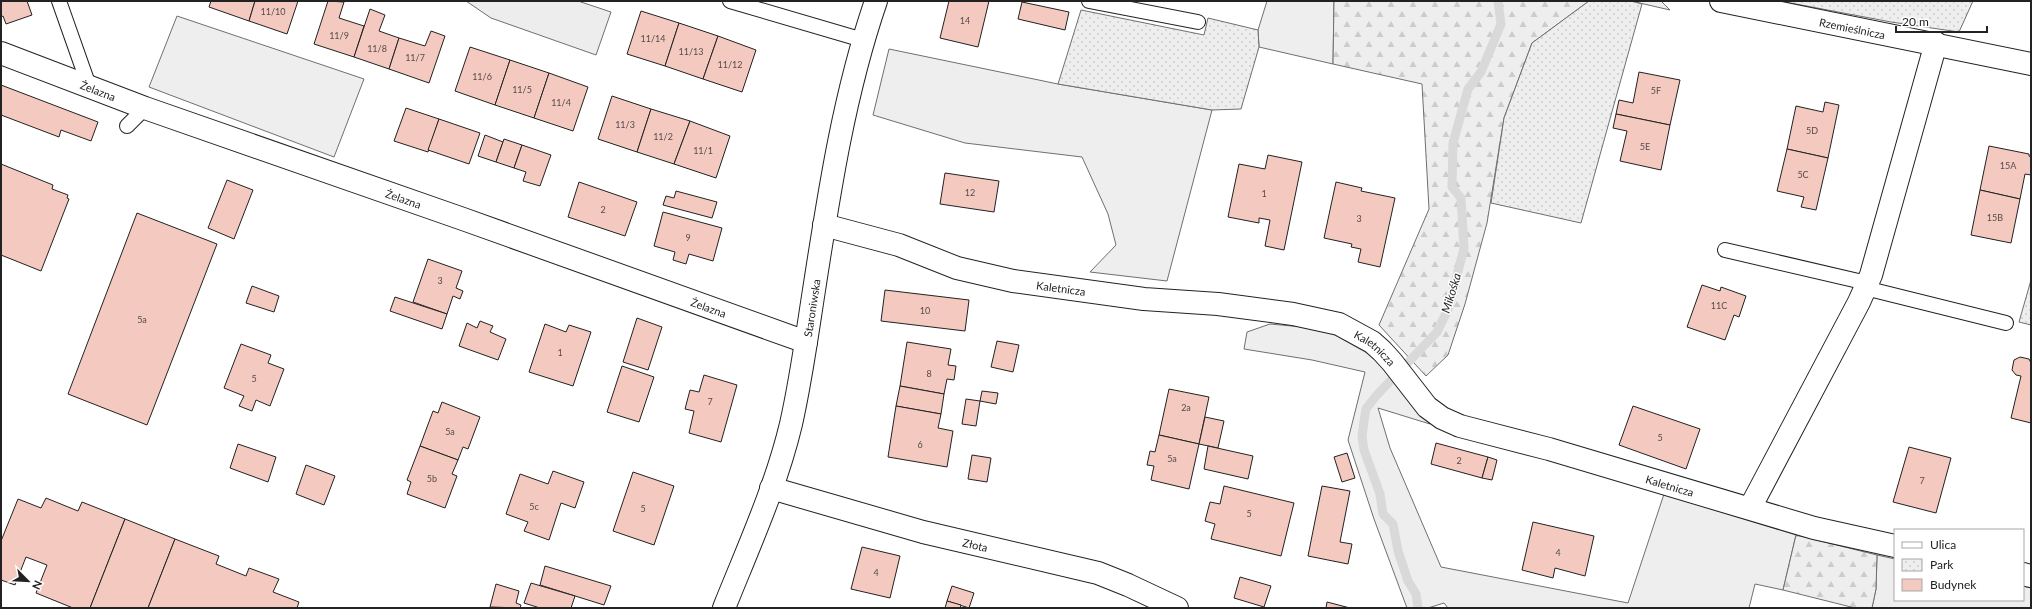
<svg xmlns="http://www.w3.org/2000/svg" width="2032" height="609" font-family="Lato,sans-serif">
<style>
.grass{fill:#eee;stroke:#6f6f6f}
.forest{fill:url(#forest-firs);stroke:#6f6f6f}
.park{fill:url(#park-dots);stroke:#6f6f6f}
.parking{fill:#ededed;stroke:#6f6f6f}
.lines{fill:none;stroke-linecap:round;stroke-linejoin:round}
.stream{stroke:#d9d9d9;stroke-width:9}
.building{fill:#f3c9c0;stroke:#222}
.service-casing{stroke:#222;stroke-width:16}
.minor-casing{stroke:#222;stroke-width:24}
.tertiary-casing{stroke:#222;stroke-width:24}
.service{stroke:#fff;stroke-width:14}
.minor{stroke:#fff;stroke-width:22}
.tertiary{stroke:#fff;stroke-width:22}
.labels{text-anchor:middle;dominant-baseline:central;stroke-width:3;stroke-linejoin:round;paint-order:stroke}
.number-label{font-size:9px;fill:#564c4a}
.street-label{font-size:11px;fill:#222;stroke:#fff}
.water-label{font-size:12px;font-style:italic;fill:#222;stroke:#fff}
</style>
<defs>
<pattern id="forest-firs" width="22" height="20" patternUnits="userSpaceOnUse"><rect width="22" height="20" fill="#eee"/><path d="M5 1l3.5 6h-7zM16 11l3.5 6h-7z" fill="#ccc"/></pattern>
<pattern id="park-dots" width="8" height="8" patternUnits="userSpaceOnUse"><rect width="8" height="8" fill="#eee"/><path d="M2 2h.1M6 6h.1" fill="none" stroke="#ccc" stroke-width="1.8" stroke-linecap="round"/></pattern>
</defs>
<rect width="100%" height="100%" fill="#fff"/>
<g class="grass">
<polygon points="1267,1 1334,1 1333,64 1259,47 1258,30"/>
<polygon points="1631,1 1661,1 1670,10"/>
<polygon points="177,16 364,79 334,157 149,87"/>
<polygon points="889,49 1058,84 1212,110 1167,281 1090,272 1116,245 1108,214 1082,157 965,143 873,115"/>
<polygon points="1270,324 1303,327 1333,334 1376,358 1406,397 1430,424 1378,408 1390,448 1441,567 1628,603 1664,494 1796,535 1783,590 1755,584 1749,608 1448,608 1444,603 1428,608 1407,608 1374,519 1348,440 1365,372 1312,360 1244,349 1247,332"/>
<polygon points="1877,555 1895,559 1895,600 2023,600 2023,586 2031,588 2031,608 1872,608 1876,589"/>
</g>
<g class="forest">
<polygon points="1334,1 1589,1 1532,43 1504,118 1487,223 1465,304 1448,355 1426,376 1379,325 1429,209 1422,84 1333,64"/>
<polygon points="1796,535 1877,555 1876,589 1872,608 1855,608 1783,590"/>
</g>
<g class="park">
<polygon points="1589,1 1631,1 1642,4 1581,223 1491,203 1504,118 1532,43"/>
<polygon points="1780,1 1973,1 1959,32 1891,22"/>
<polygon points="1081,10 1204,35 1208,18 1258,30 1259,47 1241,109 1212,110 1058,84"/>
<polygon points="2031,280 2031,325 2019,322"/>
</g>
<polygon class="parking" points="466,1 578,1 611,12 596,55 491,18"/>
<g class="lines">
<polyline class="stream" points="1418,608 1416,594 1408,581 1398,551 1393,524 1383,514 1380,494 1364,450 1362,437 1364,421 1366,409 1376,396 1437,332 1449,307 1464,248 1461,198 1452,187 1453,143 1468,89 1481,72 1501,24 1498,1"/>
</g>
<g class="building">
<polygon points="1,1 27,1 32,15 6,24 3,16 1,17"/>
<polygon points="211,1 255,1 249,21 209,7"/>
<polygon points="255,1 298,1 287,34 249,21"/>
<polygon points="328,1 344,2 339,18 364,26 354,57 314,44"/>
<polygon points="949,1 989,1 978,47 940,38"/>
<polygon points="1022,2 1069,12 1065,30 1018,19"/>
<polygon points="370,9 385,15 379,31 399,38 389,69 354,57"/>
<polygon points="641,11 679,23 665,66 627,54"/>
<polygon points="679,23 718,36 703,79 665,66"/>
<polygon points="431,31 445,36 429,83 389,69 399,38 425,46"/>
<polygon points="718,36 756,50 742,92 703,79"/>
<polygon points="470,47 510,60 495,105 455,91"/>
<polygon points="510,60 549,73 534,118 495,105"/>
<polygon points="1639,72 1680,80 1670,125 1616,114 1619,100 1633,103"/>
<polygon points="549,73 588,87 573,131 534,118"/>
<polygon points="1,85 98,122 91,141 61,130 59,137 1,115"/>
<polygon points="612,96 651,109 637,152 598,139"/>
<polygon points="1825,102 1839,105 1828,158 1787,149 1796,106 1823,112"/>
<polygon points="406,108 439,119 428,152 394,141"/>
<polygon points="651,109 690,121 674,164 637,152"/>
<polygon points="1616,114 1670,125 1661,170 1620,161 1627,131 1613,128"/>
<polygon points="439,119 480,133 469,164 428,150"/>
<polygon points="690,121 730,136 716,178 674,164"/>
<polygon points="485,135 503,142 496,162 478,156"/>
<polygon points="504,139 522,145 514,168 496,162"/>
<polygon points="522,145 551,155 540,186 523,181 526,172 514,168"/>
<polygon points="1989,146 2029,154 2029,156 2031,157 2031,175 2025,174 2020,199 1980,190"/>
<polygon points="1787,149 1828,158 1816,210 1801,207 1804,197 1777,191"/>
<polygon points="1268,155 1302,162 1284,250 1265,246 1270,220 1259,218 1259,223 1228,217 1239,164 1265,169"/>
<polygon points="1,164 53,185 52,189 68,195 67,198 69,199 41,271 1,255"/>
<polygon points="945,173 999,181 994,212 940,204"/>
<polygon points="227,180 253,190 234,239 208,228"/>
<polygon points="579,182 637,202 625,236 568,217"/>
<polygon points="1336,182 1362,188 1361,191 1395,198 1380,267 1358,262 1361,249 1351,247 1352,244 1324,238"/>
<polygon points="1980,190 2020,199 2011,243 1971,235"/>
<polygon points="676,191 717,202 712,218 663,205 666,196 674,198"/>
<polygon points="663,212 722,228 713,261 689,254 686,264 673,260 675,252 654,246"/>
<polygon points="137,213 217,244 147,425 68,394"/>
<polygon points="428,259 462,271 456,288 463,291 460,299 453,296 447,314 413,302"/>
<polygon points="1702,285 1720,291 1721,287 1746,296 1739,317 1734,315 1725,340 1687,327"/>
<polygon points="252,286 279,296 274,312 246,303"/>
<polygon points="885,290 969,300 965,331 881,321"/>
<polygon points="395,297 447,314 442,329 390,311"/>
<polygon points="637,318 662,327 648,370 623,362"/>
<polygon points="480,321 493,326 490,332 506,339 498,360 459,346 467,323 477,328"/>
<polygon points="545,324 566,332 569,325 591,332 573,386 529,372"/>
<polygon points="997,341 1019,345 1013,372 991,367"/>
<polygon points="907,342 951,349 948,365 956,366 954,380 947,379 944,394 900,386"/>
<polygon points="241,344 271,355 268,363 284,369 270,406 256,400 252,411 239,406 244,396 224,388"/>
<polygon points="2020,357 2029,359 2031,363 2031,423 2011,418 2021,376 2016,375 2012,370 2014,360"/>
<polygon points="622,366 654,377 639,422 607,412"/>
<polygon points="704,375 737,385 721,442 689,433 694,411 685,409 690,390 699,392"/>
<polygon points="900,386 944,394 941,414 896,406"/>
<polygon points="1169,389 1209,397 1199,444 1159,435"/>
<polygon points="982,391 998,393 996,404 980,401"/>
<polygon points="966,399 980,401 976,426 962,424"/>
<polygon points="442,402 480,417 468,449 463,447 458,460 420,446 433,411 438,413"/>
<polygon points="896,406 941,414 938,428 953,431 947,467 888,457"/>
<polygon points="1633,406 1700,429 1686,469 1619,445"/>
<polygon points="1205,417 1224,421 1218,448 1199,444"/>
<polygon points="1159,435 1199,444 1189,489 1151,480 1154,466 1147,465 1150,451 1155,452"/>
<polygon points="1436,443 1488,457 1482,478 1431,464"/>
<polygon points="238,444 276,457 268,482 230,468"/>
<polygon points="420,446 458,460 452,474 457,476 445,508 407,494 411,482 407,480"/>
<polygon points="1208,446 1253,456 1248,479 1204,469"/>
<polygon points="1909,447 1951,458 1936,513 1893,502"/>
<polygon points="1347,453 1355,478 1342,482 1334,457"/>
<polygon points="972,455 991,458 987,482 968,479"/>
<polygon points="1488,457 1497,460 1492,480 1482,478"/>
<polygon points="306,465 335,476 324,505 296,494"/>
<polygon points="553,471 584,482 575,508 561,503 549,540 524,531 528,522 506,514 520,474 548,484"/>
<polygon points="633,472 674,486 654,545 613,531"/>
<polygon points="1224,486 1294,503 1281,556 1211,539 1215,524 1205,521 1210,502 1220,504"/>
<polygon points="1322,486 1350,491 1340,542 1352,544 1348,564 1308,556"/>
<polygon points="46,498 78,511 82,502 125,519 90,608 73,608 36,593 47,565 26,557 15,585 1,580 1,541 18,499 41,508"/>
<polygon points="125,519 175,539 148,608 90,608"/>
<polygon points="1533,522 1594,536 1585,576 1555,568 1553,578 1522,570"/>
<polygon points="175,539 219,556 216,564 246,576 249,568 279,579 273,592 299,602 297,608 148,608"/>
<polygon points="862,547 900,556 890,598 851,589"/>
<polygon points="545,566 611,586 604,605 540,585"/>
<polygon points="1240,577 1271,586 1264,607 1234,598"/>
<polygon points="531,583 575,596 571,608 540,608 524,603"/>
<polygon points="496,584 519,591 516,603 521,605 520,608 490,607"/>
<polygon points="952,586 974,593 969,608 947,601"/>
<polygon points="947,601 961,605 960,608 945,608"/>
<polygon points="1327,602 1350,608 1326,608"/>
</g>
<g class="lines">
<g class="service-casing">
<g id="service">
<polyline points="59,1 89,86"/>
<polyline points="730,1 863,40"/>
<polyline points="1089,1 1198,22"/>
<polyline points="127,126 145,108"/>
<polyline points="1725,250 1867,283"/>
<polyline points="1865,288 2006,323"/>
</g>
</g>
<g class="minor-casing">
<g id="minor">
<path id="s1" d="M1721,1L2031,64"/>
<path id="s2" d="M1,53L145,108L463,219L806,342"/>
<path id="s3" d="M824,225L899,245L957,268L1013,281L1144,299L1218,304L1293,314L1339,324L1372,342L1382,351L1392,362L1427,407L1442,418L1460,426L1549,449L1814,528L1895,546"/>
<path id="s4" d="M771,488L923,532L1098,573L1128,585L1177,608"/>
<polyline points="1750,508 1859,302 1871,275 1936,43"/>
<polyline points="2023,574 2031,576"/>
</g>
</g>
<g class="tertiary-casing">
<g id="tertiary">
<path id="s5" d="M724,608C748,548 776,487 791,424C801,380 807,335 814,290C829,193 844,94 876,1"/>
</g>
</g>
<use href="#service" class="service"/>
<use href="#minor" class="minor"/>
<use href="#tertiary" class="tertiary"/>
</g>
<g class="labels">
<g class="number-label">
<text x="273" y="11">11/10</text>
<text x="965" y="20">14</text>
<text x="339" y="35">11/9</text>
<text x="653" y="38">11/14</text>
<text x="377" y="48">11/8</text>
<text x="691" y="51">11/13</text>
<text x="415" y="57">11/7</text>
<text x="730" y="64">11/12</text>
<text x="482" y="76">11/6</text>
<text x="522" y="89">11/5</text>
<text x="1656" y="90">5F</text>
<text x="561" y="102">11/4</text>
<text x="625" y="124">11/3</text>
<text x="1812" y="130">5D</text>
<text x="663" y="136">11/2</text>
<text x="1645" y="146">5E</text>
<text x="703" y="150">11/1</text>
<text x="2008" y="165">15A</text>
<text x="1803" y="174">5C</text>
<text x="970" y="192">12</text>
<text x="1264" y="193">1</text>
<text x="603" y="209">2</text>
<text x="1995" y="217">15B</text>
<text x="1359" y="218">3</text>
<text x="688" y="237">9</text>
<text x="440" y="280">3</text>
<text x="1719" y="305">11C</text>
<text x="925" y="310">10</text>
<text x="142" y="319">5a</text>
<text x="560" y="352">1</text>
<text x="929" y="373">8</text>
<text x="254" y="378">5</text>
<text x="710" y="401">7</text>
<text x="1186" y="407">2a</text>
<text x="450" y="431">5a</text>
<text x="1660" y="437">5</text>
<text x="920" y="444">6</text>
<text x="1172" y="458">5a</text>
<text x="1459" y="460">2</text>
<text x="432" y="478">5b</text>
<text x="1922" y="480">7</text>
<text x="534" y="506">5c</text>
<text x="643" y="508">5</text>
<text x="1249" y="513">5</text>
<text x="1558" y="552">4</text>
<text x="876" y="572">4</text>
</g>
<g class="street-label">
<text stroke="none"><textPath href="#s1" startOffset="134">Rzemieślnicza</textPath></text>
<text stroke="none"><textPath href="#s2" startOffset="104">Żelazna</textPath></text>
<text stroke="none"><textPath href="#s2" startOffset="428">Żelazna</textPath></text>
<text stroke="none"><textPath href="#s3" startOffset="246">Kaletnicza</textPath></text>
<text stroke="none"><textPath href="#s2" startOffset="752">Żelazna</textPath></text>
<text stroke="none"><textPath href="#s5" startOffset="314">Staroniwska</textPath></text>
<text stroke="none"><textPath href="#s3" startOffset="570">Kaletnicza</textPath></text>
<text stroke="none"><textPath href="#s3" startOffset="906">Kaletnicza</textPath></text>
<text stroke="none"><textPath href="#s4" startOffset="212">Złota</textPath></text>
</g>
<g class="water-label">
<text transform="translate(1451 293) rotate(-73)">Mikośka</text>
</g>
</g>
<rect width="2032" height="609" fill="none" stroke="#222222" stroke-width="4"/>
<rect x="1894" y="529" width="130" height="72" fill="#ffffff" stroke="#a7a7a7"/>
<rect x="1902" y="542" width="20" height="6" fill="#ffffff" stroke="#a7a7a7"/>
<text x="1930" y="549" font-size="12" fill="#222222">Ulica</text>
<rect x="1902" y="559" width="20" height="12" fill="url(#park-dots)" stroke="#a7a7a7"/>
<text x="1930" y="569" font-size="12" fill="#222222">Park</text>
<rect x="1902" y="579" width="20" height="12" fill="#f3c9c0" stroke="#a7a7a7"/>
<text x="1930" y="589" font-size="12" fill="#222222">Budynek</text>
<g transform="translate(28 581) rotate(114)" stroke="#ffffff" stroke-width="3" paint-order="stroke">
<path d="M0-3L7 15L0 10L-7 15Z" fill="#222222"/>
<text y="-6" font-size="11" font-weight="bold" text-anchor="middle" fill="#222222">N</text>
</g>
<path d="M1896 26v6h91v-6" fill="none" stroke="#222222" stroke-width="2"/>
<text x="1902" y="26" font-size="12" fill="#222222" stroke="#ffffff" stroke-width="3" paint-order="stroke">20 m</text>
</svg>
